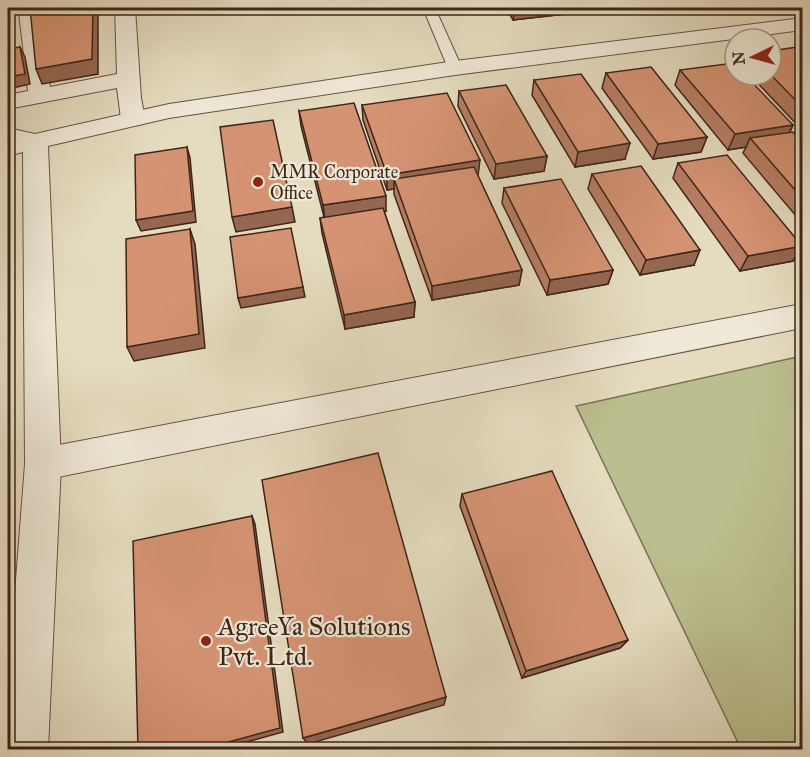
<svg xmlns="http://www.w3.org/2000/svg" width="810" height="757" font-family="'IM FELL Great Primer',serif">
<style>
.green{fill:#bbbe8e;stroke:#7c7254;stroke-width:1.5}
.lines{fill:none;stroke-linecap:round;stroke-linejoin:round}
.service-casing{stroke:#685344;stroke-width:2}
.minor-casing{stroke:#685344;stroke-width:2}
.tertiary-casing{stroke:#685344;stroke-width:2}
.service{fill:#eee8d6;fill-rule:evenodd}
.minor{fill:#eee8d6;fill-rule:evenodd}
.tertiary{fill:#eee8d6;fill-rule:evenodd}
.wall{fill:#b77e63;stroke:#3e251a;stroke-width:1.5}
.shaded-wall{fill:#956750;stroke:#3e251a;stroke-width:1.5}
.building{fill:#d59373;stroke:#3e251a;stroke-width:1.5}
.poi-dot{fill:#8f2418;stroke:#eee8d6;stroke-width:2}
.labels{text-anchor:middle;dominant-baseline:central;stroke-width:4.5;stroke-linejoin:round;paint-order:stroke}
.far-poi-label{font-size:18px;fill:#3e251a;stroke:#eee8d6;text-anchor:start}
.near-poi-label{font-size:26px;fill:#3e251a;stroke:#eee8d6;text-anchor:start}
</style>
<rect width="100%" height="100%" fill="#e5dcc0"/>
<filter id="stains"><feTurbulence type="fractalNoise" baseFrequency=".00333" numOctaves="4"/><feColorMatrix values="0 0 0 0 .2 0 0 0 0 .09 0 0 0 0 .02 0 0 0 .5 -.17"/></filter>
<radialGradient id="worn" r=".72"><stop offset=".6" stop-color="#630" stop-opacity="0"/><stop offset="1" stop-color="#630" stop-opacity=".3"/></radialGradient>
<polygon class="green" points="802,356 802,749 741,749 576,406"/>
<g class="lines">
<g class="service-casing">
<polygon id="service" points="423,8 435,8 462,68 460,71 455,72 448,68"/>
</g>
<g class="minor-casing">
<g id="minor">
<polygon points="22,8 44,8 39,14 50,87 117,74 115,8 135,8 141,98 145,119 142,124 133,126 124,124 121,119 117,88 8,109 8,95 28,91 19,12"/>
<polygon points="8,128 44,136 47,141 44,146 35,149 8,142"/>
<polygon points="802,304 802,328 43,480 30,475 25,464 30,453 43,448"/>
</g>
</g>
<g class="tertiary-casing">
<polygon id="tertiary" points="802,18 802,30 455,75 169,118 48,146 61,464 48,750 8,750 8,683 25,464 23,152 8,156 8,140 169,104 455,61"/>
</g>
<use href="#service" class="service"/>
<use href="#minor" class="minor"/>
<use href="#tertiary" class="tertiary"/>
</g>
<g class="wall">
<polygon points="506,8 611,8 610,9 513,20"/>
<polygon points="802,52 802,130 750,75 771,75"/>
<polygon points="680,70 793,125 790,132 802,142 802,223 743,153 746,147 728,150 675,85"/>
<polygon points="606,73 707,137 701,152 653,159 602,88"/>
<polygon points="534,80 625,159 575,167 532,95"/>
<polygon points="459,91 547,156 544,171 494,179 458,106"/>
<polygon points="362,105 478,176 522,270 519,285 432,300 394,194 394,189 387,190 363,120"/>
<polygon points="299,111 386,211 384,211 415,302 414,317 345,329 322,233 320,218 324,217 301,126"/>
<polygon points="678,163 802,246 793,261 740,271 673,178"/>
<polygon points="592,174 694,265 640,275 588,189"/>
<polygon points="504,188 613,270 608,284 547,295 502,203"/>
<polygon points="462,494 628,640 620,648 522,678 460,506"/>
</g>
<g class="shaded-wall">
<polygon points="93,8 98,8 98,74 42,84 36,69"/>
<polygon points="515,8 611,8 610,9 513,20"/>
<polygon points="20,47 25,57 30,84 8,89 8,77"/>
<polygon points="793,125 785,141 750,138 746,147 728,150 735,134"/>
<polygon points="707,137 701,152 653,159 658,144"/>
<polygon points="630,143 625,159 575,167 578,152"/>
<polygon points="187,147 190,158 196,222 141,231 136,220"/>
<polygon points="547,156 544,171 494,179 496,164"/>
<polygon points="480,160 478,176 394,179 394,189 387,190 387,175"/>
<polygon points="386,196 386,211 325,220 323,205"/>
<polygon points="292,207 295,222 236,232 232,217"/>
<polygon points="190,229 195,244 205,348 134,361 127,347"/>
<polygon points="802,246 793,261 740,271 748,256"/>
<polygon points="700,250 694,265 640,275 646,260"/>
<polygon points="522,270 519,285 432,300 432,286"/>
<polygon points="613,270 608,284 547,295 550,280"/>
<polygon points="303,287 305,297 241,308 238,298"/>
<polygon points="415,302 414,317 345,329 344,315"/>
<polygon points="252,516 255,524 283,732 218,750 199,750"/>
<polygon points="628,640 620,648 522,678 526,671"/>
<polygon points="446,697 444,705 308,744 303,738"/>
</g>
<g class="building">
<polygon points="30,8 93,8 92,59 36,69"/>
<polygon points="20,47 25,74 8,77 8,49"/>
<polygon points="797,47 802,52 802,107 771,75 771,51"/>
<polygon points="734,63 735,64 735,75 745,75 793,125 735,134 680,70"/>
<polygon points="651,67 707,137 658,144 606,73"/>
<polygon points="581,74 630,143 578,152 534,80"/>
<polygon points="506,85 547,156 496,164 459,91"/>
<polygon points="447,93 480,160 387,175 362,105"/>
<polygon points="354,103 386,196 323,205 299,111"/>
<polygon points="273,120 292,207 232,217 220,127"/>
<polygon points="793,132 802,142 802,198 750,138"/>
<polygon points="187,147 193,211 136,220 135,155"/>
<polygon points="727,155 802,246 748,256 678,163"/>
<polygon points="641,166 700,250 646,260 592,174"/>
<polygon points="474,167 522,270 432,286 394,179"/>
<polygon points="561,179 613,270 550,280 504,188"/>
<polygon points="383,208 415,302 344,315 320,218"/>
<polygon points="291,228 303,287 238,298 230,237"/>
<polygon points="190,229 199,334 127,347 126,239"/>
<polygon points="378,453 446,697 303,738 262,480"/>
<polygon points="552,471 628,640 526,671 462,494"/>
<polygon points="252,516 280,728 199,750 138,750 133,541"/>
</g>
<g class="poi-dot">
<circle cx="258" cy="182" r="6"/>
<circle cx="206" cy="641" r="6"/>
</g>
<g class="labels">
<g class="far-poi-label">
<text x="270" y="172">MMR Corporate<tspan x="270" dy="21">Office</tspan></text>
</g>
<g class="near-poi-label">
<text x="218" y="626">AgreeYa Solutions<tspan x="218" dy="30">Pvt. Ltd.</tspan></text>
</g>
</g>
<rect width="810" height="757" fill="none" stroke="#e5dcc0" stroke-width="30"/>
<rect x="9" y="9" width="792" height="739" fill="none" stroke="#3e251a" stroke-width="3"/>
<rect x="15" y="15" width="780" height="727" fill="none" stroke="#3e251a" stroke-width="1.5"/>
<g transform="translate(753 57) rotate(265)"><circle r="28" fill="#eee8d6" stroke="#a89a8b" stroke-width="1.5"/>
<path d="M0-4.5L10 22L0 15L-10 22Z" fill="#8f2418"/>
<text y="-9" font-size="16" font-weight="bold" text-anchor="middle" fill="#3e251a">N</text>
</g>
<rect width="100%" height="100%" filter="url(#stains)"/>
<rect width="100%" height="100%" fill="url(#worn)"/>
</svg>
